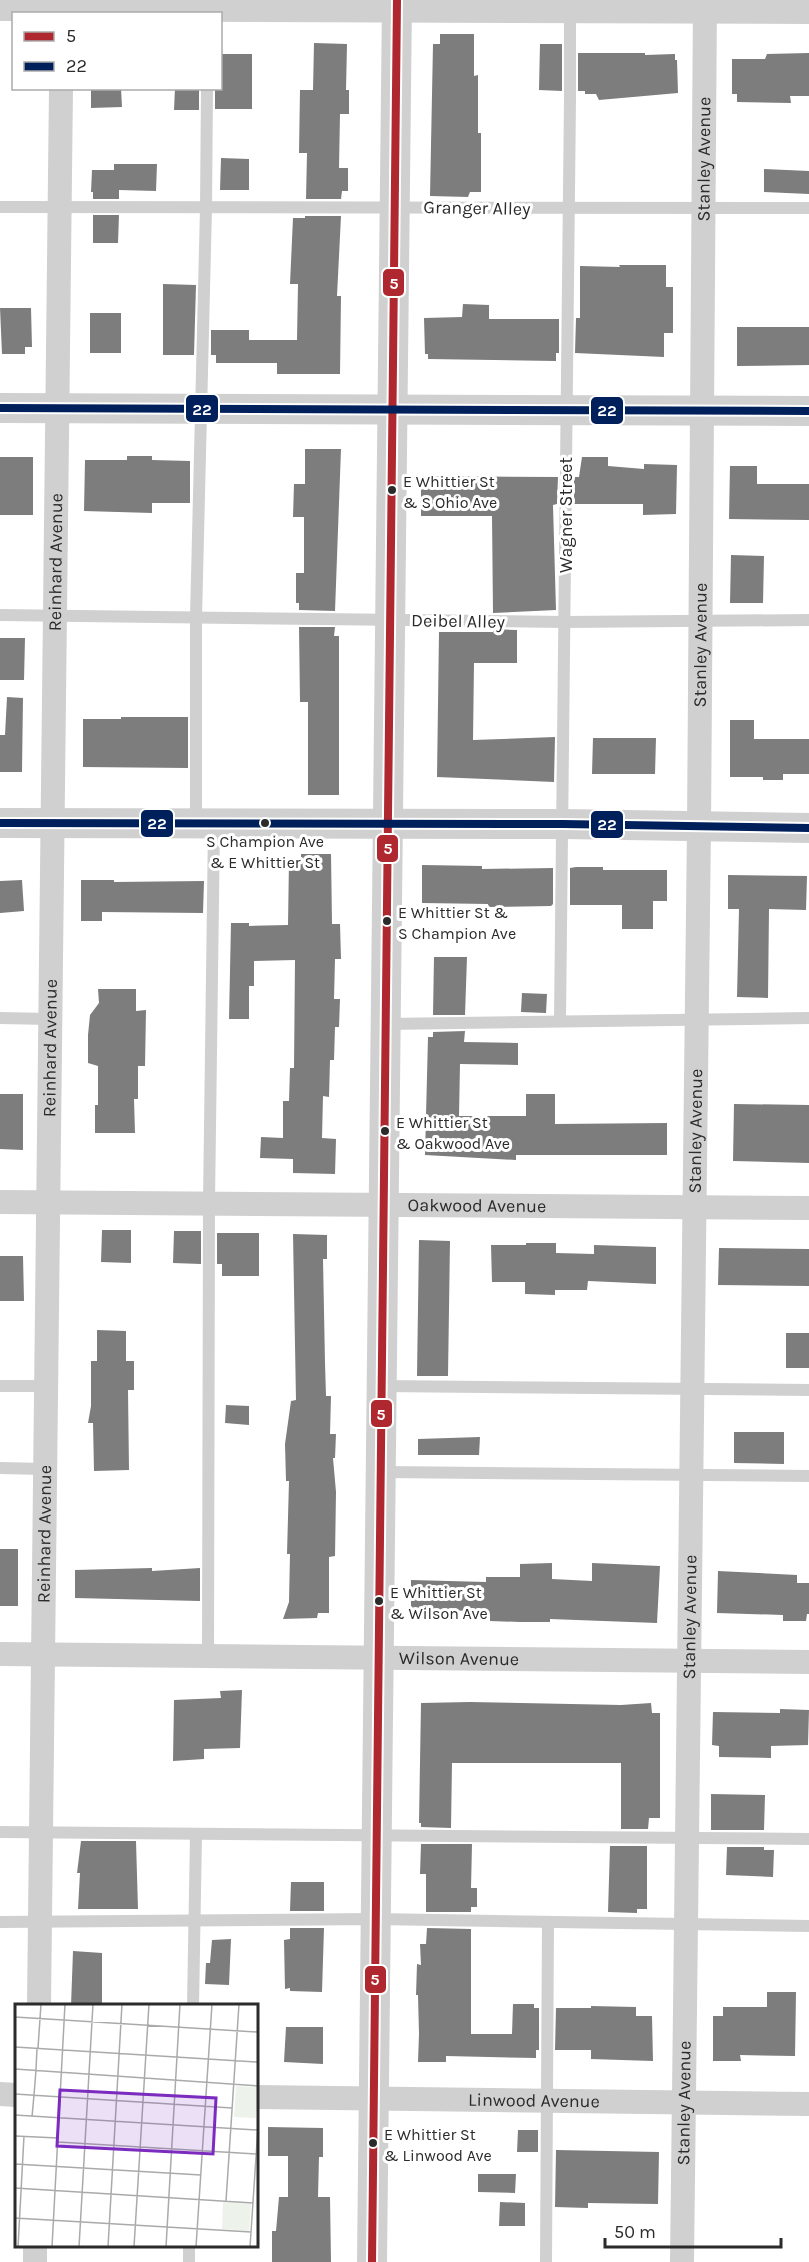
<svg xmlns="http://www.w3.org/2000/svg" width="809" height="2262" font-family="Karla,sans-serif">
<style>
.building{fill:#7d7d7d}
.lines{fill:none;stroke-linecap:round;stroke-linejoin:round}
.service{stroke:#d0d0d0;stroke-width:12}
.minor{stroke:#d0d0d0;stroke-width:24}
.tertiary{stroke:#d0d0d0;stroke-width:30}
.bus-1-casing{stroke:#fff;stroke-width:12}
.bus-2-casing{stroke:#fff;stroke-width:12}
.bus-1{stroke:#af272f;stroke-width:8}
.bus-2{stroke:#00205b;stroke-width:8}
.bus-dot{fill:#2b2b2b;stroke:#fff;stroke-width:2}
.labels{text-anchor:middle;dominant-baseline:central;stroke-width:6;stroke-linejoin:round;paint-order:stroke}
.bus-label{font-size:16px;fill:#2b2b2b;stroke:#fff;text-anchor:start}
.street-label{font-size:18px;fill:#2b2b2b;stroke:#fff}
.inset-road{fill:none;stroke:#aaa;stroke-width:1.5}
.view{fill:#7b2cbf;fill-opacity:0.15;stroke:#7b2cbf;stroke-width:3}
.inset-edge{fill:none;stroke:#2b2b2b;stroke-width:3}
.line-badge{stroke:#fff;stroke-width:2}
.badge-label{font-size:16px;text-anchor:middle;font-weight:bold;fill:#fff}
</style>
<rect width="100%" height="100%" fill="#fff"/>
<g class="building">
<polygon points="440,34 474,34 474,76 478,75 478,133 481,133 481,192 470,192 468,197 430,196 433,44 440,44"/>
<polygon points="314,43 347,44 346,90 349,90 349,114 340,114 339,168 348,168 348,191 342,191 341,199 306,199 307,153 299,153 300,90 313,90"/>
<polygon points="540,44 562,44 562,91 539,90"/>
<polygon points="578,53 645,53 645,55 675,54 675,60 677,60 678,93 599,100 596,94 585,94 585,91 578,91"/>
<polygon points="809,53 809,96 790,96 791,103 737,102 737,94 732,94 732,59 765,59 767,54"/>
<polygon points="220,54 252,54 252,109 215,109 215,88 220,88"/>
<polygon points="91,88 121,88 122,107 91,108"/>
<polygon points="175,88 199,88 199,110 174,110"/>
<polygon points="221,158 249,159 249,190 220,190"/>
<polygon points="114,164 157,164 156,191 119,190 119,199 93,199 93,192 91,192 92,170 114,170"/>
<polygon points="764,169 809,171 809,194 764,192"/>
<polygon points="93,215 119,215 118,243 93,243"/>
<polygon points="305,216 341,216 337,296 341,296 340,374 277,374 277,363 216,363 216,355 211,355 211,330 249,330 249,340 297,340 298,284 290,284 293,218 305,218"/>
<polygon points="619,265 666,265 666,287 673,287 673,333 664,333 664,357 575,353 576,318 580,318 580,266 620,267"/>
<polygon points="163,284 196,285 194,355 163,355"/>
<polygon points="463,304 489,305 489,319 559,319 559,353 556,353 556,361 428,359 428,354 425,354 424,318 462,317"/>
<polygon points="0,308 31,308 32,347 25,347 25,354 2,354"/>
<rect x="90" y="313" width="31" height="40"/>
<polygon points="737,327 809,327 809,365 737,366"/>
<polygon points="305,449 341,449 335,611 299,610 299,603 296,603 296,573 304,573 304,517 293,517 294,484 305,484"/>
<polygon points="127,456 152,456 152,460 190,461 190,503 152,503 152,513 84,511 85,460 127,460"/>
<rect x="0" y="457" width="33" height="58"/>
<polygon points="582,457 608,457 608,466 644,469 644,464 677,465 676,514 643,515 643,504 574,504 574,477 579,477"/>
<polygon points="730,466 757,466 757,484 809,484 809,520 729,519"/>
<polygon points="421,476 558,477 557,504 553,505 556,610 493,613 492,516 421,516"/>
<polygon points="731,555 764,556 763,603 730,603"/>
<polygon points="299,627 335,627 334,636 339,636 339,795 308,795 308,702 300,702"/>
<polygon points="493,629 517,630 517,663 474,663 473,740 555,737 554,782 437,777 439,632 493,632"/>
<polygon points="0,638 25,638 24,680 0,680"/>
<polygon points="7,697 23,698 22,772 0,772 0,735 5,735"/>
<polygon points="121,717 188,717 188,768 83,767 83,719 121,719"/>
<polygon points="730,720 754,720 754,739 809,739 809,774 783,774 783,780 763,780 763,777 730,777"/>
<polygon points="593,738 656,738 655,774 592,774"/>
<polygon points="301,854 331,854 332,924 340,924 341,959 335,959 334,999 340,999 339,1027 335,1027 334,1060 330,1060 329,1097 323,1096 322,1138 336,1139 335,1174 293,1173 293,1159 260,1158 261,1137 283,1138 283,1101 289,1101 290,1068 294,1068 295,960 254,961 254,986 249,986 249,1019 229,1019 231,923 249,923 249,926 288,925 289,860 301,860"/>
<polygon points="422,865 482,866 482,869 553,868 553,904 551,906 488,907 488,904 422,903"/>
<polygon points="576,867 603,867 603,870 667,870 667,901 653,901 653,929 622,929 622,905 570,905 570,868"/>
<polygon points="728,875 807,876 806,910 769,909 768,998 737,997 739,909 728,909"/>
<polygon points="22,880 24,911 0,913 0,881"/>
<polygon points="81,880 114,880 114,882 204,881 203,913 102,912 102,921 81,921"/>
<polygon points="434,957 467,957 465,1015 433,1015"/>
<polygon points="98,989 136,989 136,1011 146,1010 145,1066 138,1066 138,1099 134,1099 135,1133 95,1133 95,1105 98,1105 98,1066 88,1063 88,1035 90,1015 99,1003"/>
<polygon points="522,993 547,994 546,1013 521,1012"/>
<polygon points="465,1031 464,1042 518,1043 518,1065 460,1064 459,1116 526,1116 526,1094 555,1094 555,1124 667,1123 667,1155 516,1155 516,1160 425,1155 428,1037 433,1037 433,1032"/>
<polygon points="0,1094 23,1094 23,1150 0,1149"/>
<polygon points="734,1104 809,1105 809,1163 733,1161"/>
<polygon points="102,1230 131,1230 131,1263 101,1262"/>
<polygon points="174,1231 201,1231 201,1264 173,1263"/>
<polygon points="217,1233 259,1233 259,1276 222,1276 222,1264 217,1264"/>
<polygon points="293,1234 327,1235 327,1259 323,1259 325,1363 326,1396 331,1396 330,1434 336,1434 335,1458 333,1458 336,1492 335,1556 329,1557 329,1613 318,1613 317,1618 283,1619 289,1602 290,1554 287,1554 289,1481 286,1481 285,1444 291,1401 296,1400"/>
<polygon points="419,1240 450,1241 448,1376 417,1376"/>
<polygon points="526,1243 556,1243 556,1253 594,1254 594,1245 656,1247 656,1284 588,1281 587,1290 555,1290 555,1295 525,1294 525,1282 492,1282 491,1245 526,1245"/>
<polygon points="719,1248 809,1249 809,1286 718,1285"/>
<polygon points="0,1256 23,1256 24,1301 0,1301"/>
<polygon points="97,1330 126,1331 126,1361 134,1361 134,1390 128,1390 129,1470 94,1471 93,1423 88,1423 91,1406 91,1361 97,1361"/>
<rect x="786" y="1333" width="23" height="35"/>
<polygon points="226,1405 249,1406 249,1425 225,1423"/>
<polygon points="734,1432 784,1432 784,1464 734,1463"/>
<polygon points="480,1437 479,1455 418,1455 418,1439"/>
<rect x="0" y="1549" width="18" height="57"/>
<polygon points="552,1563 552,1579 592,1581 592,1563 660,1566 657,1623 550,1619 550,1622 520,1622 490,1621 490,1615 486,1615 486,1611 411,1610 411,1580 486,1582 486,1577 520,1577 520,1564"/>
<polygon points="152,1568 152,1571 200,1568 200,1601 75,1598 75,1570"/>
<polygon points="718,1571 797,1575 797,1583 809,1583 809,1614 807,1614 806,1621 783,1621 783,1615 717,1613"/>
<polygon points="242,1690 240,1748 204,1749 204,1759 173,1761 174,1700 221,1698 220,1691"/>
<polygon points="470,1702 621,1705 651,1703 652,1713 660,1713 660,1818 649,1818 648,1829 621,1829 621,1763 452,1763 451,1828 421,1827 421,1823 419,1823 421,1703"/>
<polygon points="780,1709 809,1710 808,1745 771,1746 771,1758 719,1757 719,1746 712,1745 713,1712 780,1713"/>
<polygon points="711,1794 765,1795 764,1830 711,1830"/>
<polygon points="81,1841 136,1841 138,1909 78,1909 80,1873 77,1873"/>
<polygon points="421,1844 472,1844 471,1888 477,1888 477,1907 471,1907 471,1912 426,1912 426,1874 420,1874"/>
<polygon points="610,1846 647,1846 647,1909 637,1909 637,1913 608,1912"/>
<polygon points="727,1847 764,1847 764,1850 774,1850 773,1877 726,1875"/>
<polygon points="291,1882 324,1882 324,1911 290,1911"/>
<polygon points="290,1928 324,1928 322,1992 290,1991 290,1988 285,1989 284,1940 290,1939"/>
<polygon points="427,1928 471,1929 471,2034 512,2034 513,2004 534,2004 534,2008 539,2008 539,2050 536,2050 536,2058 446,2056 446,2062 418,2062 419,2034 418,1995 416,1995 417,1964 421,1965 420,1944 426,1944"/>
<polygon points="231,1939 229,1985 205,1984 206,1963 210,1963 212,1940"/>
<polygon points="73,1951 102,1953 102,2006 71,2006"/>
<polygon points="767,1992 796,1992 795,2056 740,2055 741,2061 713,2061 713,2016 723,2016 723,2007 767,2007"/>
<polygon points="591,2006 636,2007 636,2016 652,2016 653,2061 591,2059 591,2050 555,2050 556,2008 591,2008"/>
<polygon points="286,2027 323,2027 323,2064 284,2062"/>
<polygon points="268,2127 323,2128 323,2157 319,2157 318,2197 330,2197 331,2262 272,2262 272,2231 276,2231 279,2197 288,2197 288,2156 268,2156"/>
<polygon points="518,2130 538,2130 538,2152 517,2152"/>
<polygon points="556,2150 659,2152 658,2204 588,2203 588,2208 555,2207"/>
<polygon points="478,2174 516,2174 515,2193 478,2192"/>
<polygon points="500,2202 525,2203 525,2226 499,2226"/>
</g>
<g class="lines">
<g class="service">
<polyline points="0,207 809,208"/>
<polyline points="0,615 565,622 809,620"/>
<polyline points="196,823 196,618 206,208 207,88"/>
<polyline points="0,1018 51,1019"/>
<polyline points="560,1020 570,99 570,11 568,8"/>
<polyline points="385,1024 809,1018"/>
<polyline points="0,1386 46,1386"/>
<polyline points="381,1386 809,1390"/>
<polyline points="0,1468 45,1469"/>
<polyline points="382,1472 809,1476"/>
<polyline points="208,1656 209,1203 214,825"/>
<polyline points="0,1832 809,1839"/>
<polyline points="0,1922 376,1919 809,1926"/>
<polyline points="193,2006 196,1835"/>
<polyline points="189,2262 189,2246"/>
<polyline points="546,2262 548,1922"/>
</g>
<g class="minor">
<polyline points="0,9 809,12"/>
<path id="s1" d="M0,1202L809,1208"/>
<path id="s2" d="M0,1654L809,1662"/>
<path id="s3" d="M39,2006L61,88"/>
<polyline points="0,2094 16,2095"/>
<path id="s4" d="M256,2097L809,2104"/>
<polyline points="35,2262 35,2246"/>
<path id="s5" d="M682,2262L699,827L705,0"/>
</g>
<g class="tertiary">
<polyline points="0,408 809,411"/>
<polyline points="0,823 563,824 809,828"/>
<polyline points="372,2262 397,0"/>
</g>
<g class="bus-1-casing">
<polyline id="bus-1" points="372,2262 397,0"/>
</g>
<g class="bus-2-casing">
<g id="bus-2">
<polyline points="0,408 809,411"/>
<polyline points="0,823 563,824 809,828"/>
</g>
</g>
<use href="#bus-1" class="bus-1"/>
<use href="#bus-2" class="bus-2"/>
</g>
<g class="bus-dot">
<circle cx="392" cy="490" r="5"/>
<circle cx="265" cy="823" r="5"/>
<circle cx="387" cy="921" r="5"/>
<circle cx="385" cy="1131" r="5"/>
<circle cx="379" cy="1601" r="5"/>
<circle cx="373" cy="2143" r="5"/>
</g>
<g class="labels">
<g class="bus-label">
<text x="403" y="481">E Whittier St<tspan x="403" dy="21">&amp; S Ohio Ave</tspan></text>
<text x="265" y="841" text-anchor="middle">S Champion Ave<tspan x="265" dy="21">&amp; E Whittier St</tspan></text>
<text x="398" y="912">E Whittier St &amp;<tspan x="398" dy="21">S Champion Ave</tspan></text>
<text x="396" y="1122">E Whittier St<tspan x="396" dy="21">&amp; Oakwood Ave</tspan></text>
<text x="390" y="1592">E Whittier St<tspan x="390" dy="21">&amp; Wilson Ave</tspan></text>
<text x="384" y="2134">E Whittier St<tspan x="384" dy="21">&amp; Linwood Ave</tspan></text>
</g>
<g class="street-label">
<text stroke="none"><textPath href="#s5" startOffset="2103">Stanley Avenue</textPath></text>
<text transform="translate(477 208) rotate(1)">Granger Alley</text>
<text transform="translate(566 515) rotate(-90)">Wagner Street</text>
<text stroke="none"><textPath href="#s3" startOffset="1444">Reinhard Avenue</textPath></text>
<text transform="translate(458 621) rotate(1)">Deibel Alley</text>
<text stroke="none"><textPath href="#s5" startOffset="1617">Stanley Avenue</textPath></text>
<text stroke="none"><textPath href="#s3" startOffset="958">Reinhard Avenue</textPath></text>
<text stroke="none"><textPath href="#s5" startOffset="1131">Stanley Avenue</textPath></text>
<text stroke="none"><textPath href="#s1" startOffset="477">Oakwood Avenue</textPath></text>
<text stroke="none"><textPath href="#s3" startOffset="472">Reinhard Avenue</textPath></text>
<text stroke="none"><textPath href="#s5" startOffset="645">Stanley Avenue</textPath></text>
<text stroke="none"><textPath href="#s2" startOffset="459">Wilson Avenue</textPath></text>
<text stroke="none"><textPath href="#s4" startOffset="278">Linwood Avenue</textPath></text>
<text stroke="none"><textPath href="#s5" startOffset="159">Stanley Avenue</textPath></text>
</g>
</g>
<g transform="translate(15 2004)">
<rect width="243" height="243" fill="#fff"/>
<path d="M221,82L243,83L241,114L219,113ZM208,198L236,200L234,227L207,225Z" fill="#edf3ea"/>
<path class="inset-road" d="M0,13L243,28M0,43L243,58M23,44L26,0M0,65L243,82M21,66L22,44M0,90L217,104M19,91L21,66M0,111L243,126M17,113L19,91M0,132L43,134M43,138L241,150M0,160L186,171M0,184L238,199M211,197L224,0M0,214L236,228M3,243L9,132M37,243L50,0M64,243L78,0M93,243L107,0M119,243L134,0M151,243L165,0M181,243L197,0M235,243L243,123"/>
<path class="view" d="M45,86L201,94L198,150L42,142Z"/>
<rect width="243" height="243" class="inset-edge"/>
</g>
<g class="line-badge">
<rect x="382" y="268" width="23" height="29" rx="6" fill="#af272f"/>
<rect x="185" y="394" width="34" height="29" rx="6" fill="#00205b"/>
<rect x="590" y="396" width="34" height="29" rx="6" fill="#00205b"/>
<rect x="140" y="809" width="34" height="29" rx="6" fill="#00205b"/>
<rect x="590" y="810" width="34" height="29" rx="6" fill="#00205b"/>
<rect x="376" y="834" width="23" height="29" rx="6" fill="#af272f"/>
<rect x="370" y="1399" width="23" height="29" rx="6" fill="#af272f"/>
<rect x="364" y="1965" width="23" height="29" rx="6" fill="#af272f"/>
</g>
<g class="badge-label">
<text x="394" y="289">5</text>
<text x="202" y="415">22</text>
<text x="607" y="416">22</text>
<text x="157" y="829">22</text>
<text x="607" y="830">22</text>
<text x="388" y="854">5</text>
<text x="381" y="1420">5</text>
<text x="375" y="1985">5</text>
</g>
<rect x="12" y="12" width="210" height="78" fill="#ffffff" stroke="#aaaaaa" stroke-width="1.5"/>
<rect x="24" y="32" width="30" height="9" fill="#af272f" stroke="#aaaaaa" stroke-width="1.5"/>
<text x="66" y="42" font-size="18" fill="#2b2b2b">5</text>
<rect x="24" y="62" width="30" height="9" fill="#00205b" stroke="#aaaaaa" stroke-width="1.5"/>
<text x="66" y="72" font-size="18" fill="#2b2b2b">22</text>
<path d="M605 2238v9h176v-9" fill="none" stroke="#2b2b2b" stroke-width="3"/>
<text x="614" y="2238" font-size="18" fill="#2b2b2b" stroke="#ffffff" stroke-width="4.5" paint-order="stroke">50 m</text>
</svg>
